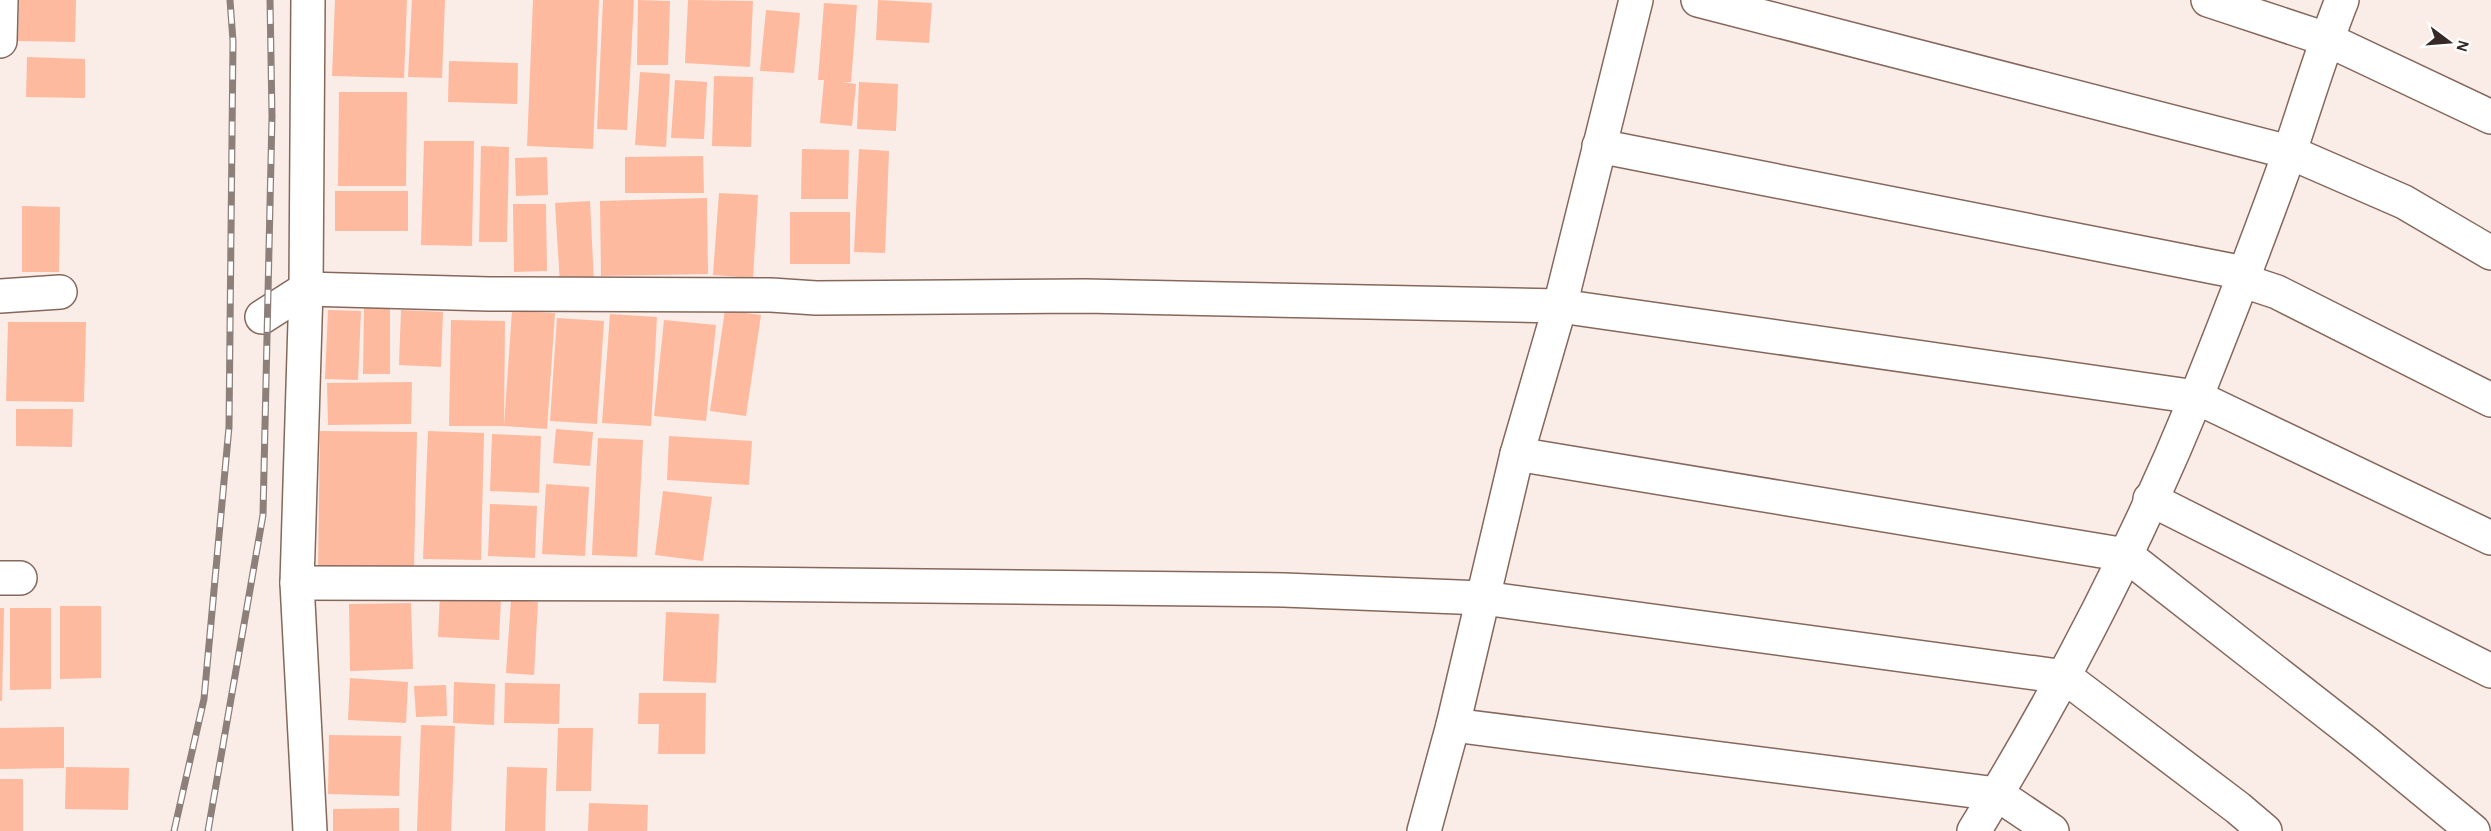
<svg xmlns="http://www.w3.org/2000/svg" width="2491" height="831" font-family="'Alegreya Sans',sans-serif">
<style>
.building{fill:#feba9f}
.lines{fill:none;stroke-linecap:round;stroke-linejoin:round}
.minor-casing{stroke:#85685c;stroke-width:36}
.secondary-casing{stroke:#85685c;stroke-width:36}
.minor{stroke:#fff;stroke-width:33}
.secondary{stroke:#fff;stroke-width:33}
.rail-casing{stroke:#8d807b;stroke-width:7}
.rail{stroke:#fff;stroke-width:4.5;stroke-dasharray:14;stroke-linecap:butt}
</style>
<rect width="100%" height="100%" fill="#faece7"/>
<g class="building">
<polygon points="19,0 76,0 75,42 18,41"/>
<polygon points="335,0 407,0 404,78 332,76"/>
<polygon points="412,0 445,0 442,78 408,77"/>
<polygon points="533,0 599,0 593,149 527,146"/>
<polygon points="603,0 634,0 627,130 597,129"/>
<polygon points="638,0 670,1 668,65 637,65"/>
<polygon points="688,0 753,1 750,67 685,63"/>
<polygon points="878,0 932,3 929,43 876,40"/>
<polygon points="824,3 857,5 851,82 842,82 856,84 852,126 820,123 824,80 818,80"/>
<polygon points="766,10 800,13 794,73 760,71"/>
<polygon points="27,57 85,59 85,98 26,97"/>
<polygon points="449,61 518,63 517,104 448,102"/>
<polygon points="640,72 670,74 666,147 635,145"/>
<polygon points="714,76 753,77 751,147 712,146"/>
<polygon points="675,80 707,82 704,139 671,138"/>
<polygon points="859,82 898,84 896,131 857,129"/>
<polygon points="339,92 407,92 406,186 338,186"/>
<polygon points="424,141 474,141 472,246 421,245"/>
<polygon points="481,146 509,147 507,242 479,242"/>
<polygon points="802,149 849,150 848,199 801,199"/>
<polygon points="859,149 889,151 885,253 854,252"/>
<polygon points="703,156 704,193 625,193 625,157"/>
<polygon points="547,157 548,195 516,196 515,158"/>
<rect x="335" y="191" width="73" height="40"/>
<polygon points="719,193 758,195 753,278 713,275"/>
<polygon points="707,198 708,274 601,276 600,201"/>
<polygon points="590,201 594,283 560,285 555,203"/>
<polygon points="513,204 546,204 547,271 514,272"/>
<polygon points="22,206 60,207 59,272 22,272"/>
<rect x="790" y="212" width="60" height="52"/>
<polygon points="364,308 390,308 390,374 363,374"/>
<polygon points="328,310 361,311 358,380 325,379"/>
<polygon points="401,310 443,312 441,367 399,365"/>
<polygon points="725,310 761,315 746,416 710,411"/>
<polygon points="512,311 555,313 547,429 504,426"/>
<polygon points="610,314 657,317 651,426 602,423"/>
<polygon points="557,318 604,321 597,424 550,421"/>
<polygon points="451,320 505,321 504,426 449,426"/>
<polygon points="664,320 716,325 706,421 654,416"/>
<polygon points="8,322 86,322 84,402 6,401"/>
<polygon points="412,382 411,424 328,425 327,383"/>
<polygon points="16,409 73,409 72,447 16,446"/>
<polygon points="556,429 593,432 590,466 553,463"/>
<polygon points="320,431 417,432 414,567 318,566"/>
<polygon points="428,431 484,433 481,560 423,559"/>
<polygon points="492,434 541,436 539,493 490,491"/>
<polygon points="669,436 752,441 749,485 667,480"/>
<polygon points="598,438 643,440 637,557 592,555"/>
<polygon points="546,484 589,487 585,556 542,554"/>
<polygon points="663,491 712,497 703,561 655,555"/>
<polygon points="490,504 537,506 535,558 488,556"/>
<polygon points="440,595 501,598 499,640 438,637"/>
<polygon points="511,600 538,602 534,675 506,673"/>
<polygon points="411,603 413,669 350,671 349,604"/>
<polygon points="60,606 101,606 101,678 60,679"/>
<polygon points="0,608 4,608 2,701 0,701"/>
<polygon points="10,608 51,608 51,689 10,690"/>
<polygon points="666,612 719,614 716,683 663,681"/>
<polygon points="350,678 408,682 406,723 348,720"/>
<polygon points="454,682 495,684 494,725 453,723"/>
<polygon points="505,683 560,684 559,724 504,723"/>
<polygon points="446,685 447,716 416,717 414,686"/>
<polygon points="639,693 706,693 705,754 658,754 659,724 638,724"/>
<polygon points="421,725 455,726 451,831 417,831"/>
<polygon points="64,727 64,768 0,769 0,728"/>
<polygon points="558,728 593,728 591,791 556,791"/>
<polygon points="329,735 401,736 399,796 328,794"/>
<polygon points="66,767 129,768 128,810 65,809"/>
<polygon points="507,767 547,768 545,831 505,831"/>
<rect x="0" y="779" width="23" height="52"/>
<polygon points="589,803 648,805 647,831 588,831"/>
<polygon points="399,808 399,831 333,831 333,809"/>
</g>
<g class="lines">
<g class="minor-casing">
<g id="minor">
<polyline points="308,0 306,289 297,583 310,831"/>
<polyline points="1698,0 2289,152 2404,202 2491,253"/>
<polyline points="2208,0 2326,39 2491,117"/>
<polyline points="0,41 1,0"/>
<polyline points="1599,146 2244,273"/>
<polyline points="2241,280 2277,292 2491,400"/>
<polyline points="0,296 60,292"/>
<polyline points="262,317 306,289 489,294 771,295 816,298 1085,296 1560,306 2196,397 2491,538"/>
<polyline points="1517,454 2126,555 2365,742 2473,831"/>
<polyline points="2150,499 2491,671"/>
<polyline points="0,578 20,578"/>
<polyline points="297,583 737,584 1284,590 1483,598 2065,677 2238,808 2265,831"/>
<polyline points="1453,725 1997,794 2052,831"/>
<path d="M1974,831C2060,692 2135,547 2197,395C2229,315 2261,233 2290,151C2307,101 2322,50 2342,0"/>
</g>
</g>
<g class="secondary-casing">
<polyline id="secondary" points="1424,831 1453,725 1517,454 1560,306 1636,0"/>
</g>
<use href="#minor" class="minor"/>
<use href="#secondary" class="secondary"/>
<g class="rail-casing">
<g id="rail">
<polyline points="174,831 204,699 229,427 233,41 230,0"/>
<polyline points="208,831 263,515 272,116 270,0"/>
</g>
</g>
<use href="#rail" class="rail"/>
</g>
<g transform="translate(2449 42) rotate(106)" stroke="#ffffff" stroke-width="4.5" paint-order="stroke">
<path d="M0-4.5L10 22L0 15L-10 22Z" fill="#372a26"/>
<text y="-9" font-size="16" font-weight="bold" text-anchor="middle" fill="#372a26">N</text>
</g>
</svg>
